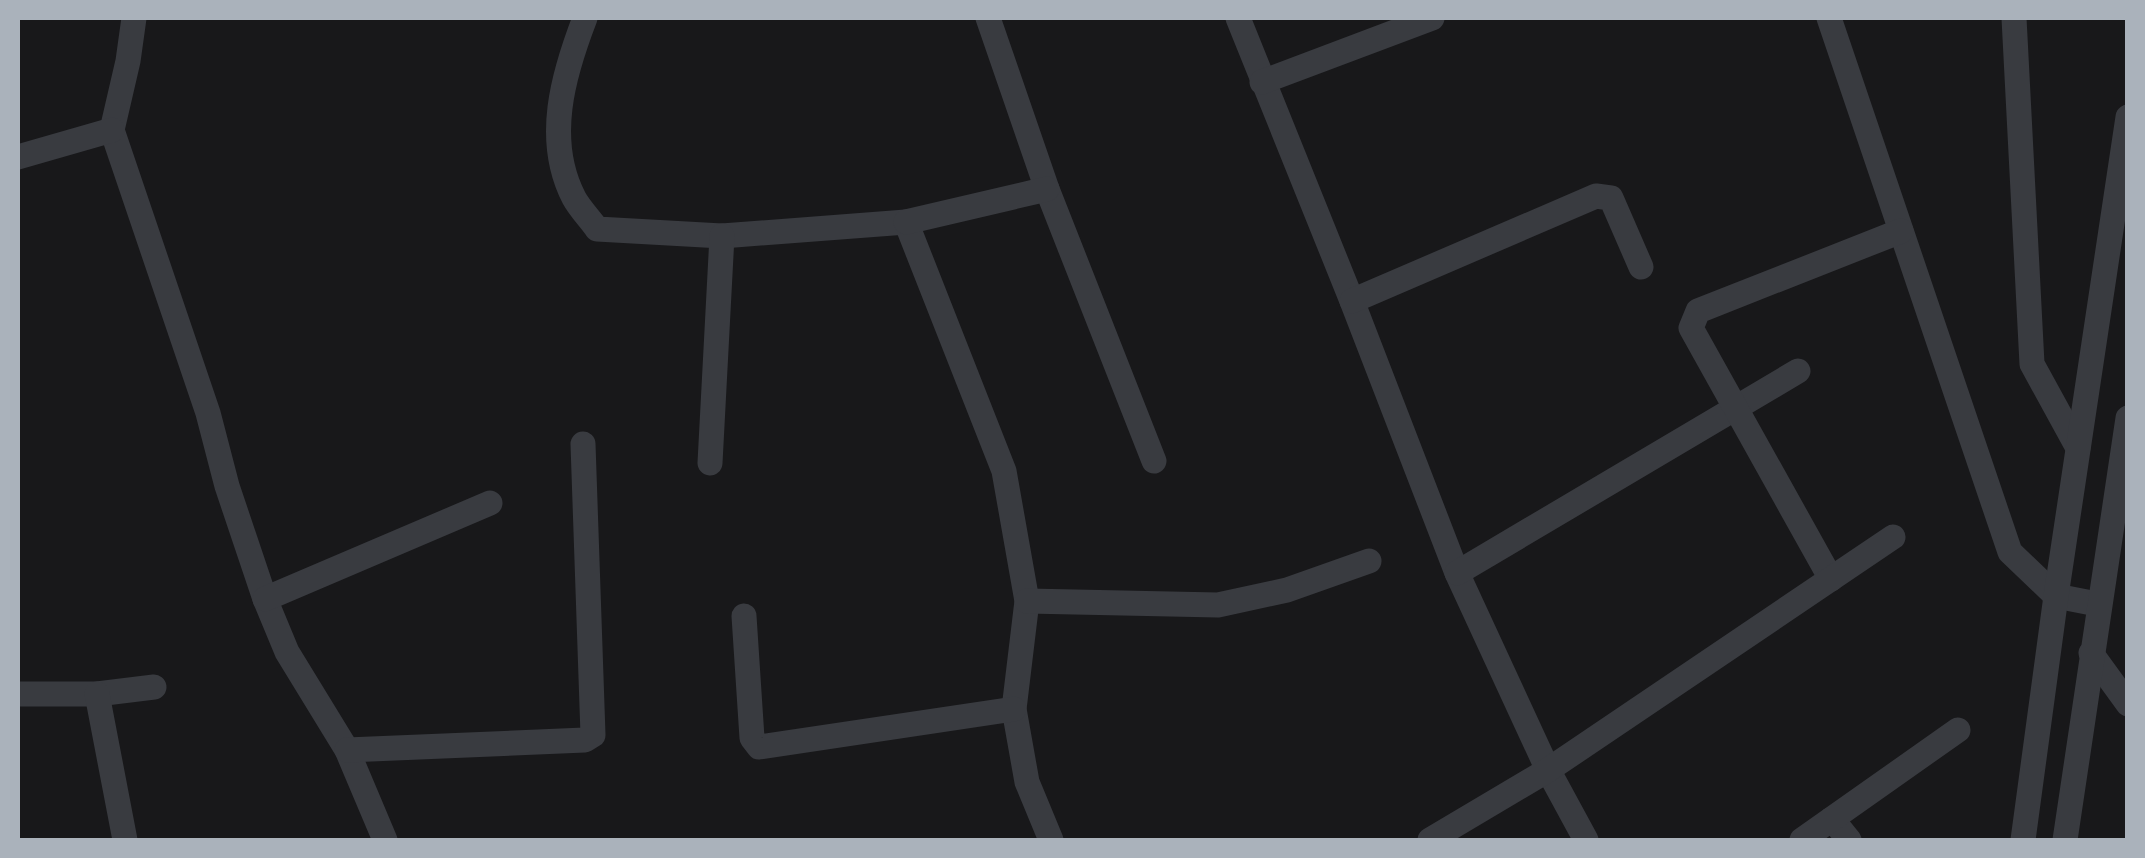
<svg xmlns="http://www.w3.org/2000/svg" width="2145" height="858" font-family="Barlow,sans-serif">
<style>
.lines{fill:none;stroke-linecap:round;stroke-linejoin:round}
.minor{stroke:#393b40;stroke-width:25}
</style>
<rect width="100%" height="100%" fill="#18181a"/>
<g class="lines">
<g class="minor">
<polyline points="134,18 128,61 112,130 208,413 227,486 265,599 287,652 347,750 385,840"/>
<path d="M585,18C563,75 544,140 574,198C580,209 590,219 597,229L722,236L906,222L1004,471L1027,601L1014,709L1027,782L1051,840"/>
<polyline points="988,18 1047,189 1154,461"/>
<polyline points="1238,18 1352,301 1457,573 1548,770 1586,840"/>
<polyline points="1829,18 2010,552 2056,596 2097,604"/>
<polyline points="2014,18 2032,364 2078,448"/>
<polyline points="1262,82 1432,18"/>
<polyline points="18,157 112,130"/>
<polyline points="906,222 1047,189"/>
<polyline points="1352,301 1596,196 1611,198 1641,267"/>
<polyline points="710,463 722,236"/>
<polyline points="1457,573 1798,371"/>
<polyline points="1831,579 1691,328 1698,311 1901,231"/>
<polyline points="265,599 490,503"/>
<polyline points="1027,601 1218,605 1287,590 1369,561"/>
<polyline points="744,616 752,738 759,747 1014,709"/>
<polyline points="2091,653 2128,704"/>
<polyline points="18,694 97,694 154,687"/>
<polyline points="97,694 125,840"/>
<polyline points="347,750 585,740 593,735 583,444"/>
<polyline points="1832,819 1849,840"/>
<polyline points="1430,840 1548,770 1893,537"/>
<polyline points="1802,840 1958,730"/>
<polyline points="2023,840 2056,596 2128,117"/>
<polyline points="2065,840 2128,418"/>
</g>
</g>
<rect width="2145" height="858" fill="none" stroke="#aab2bb" stroke-width="40"/>
</svg>
